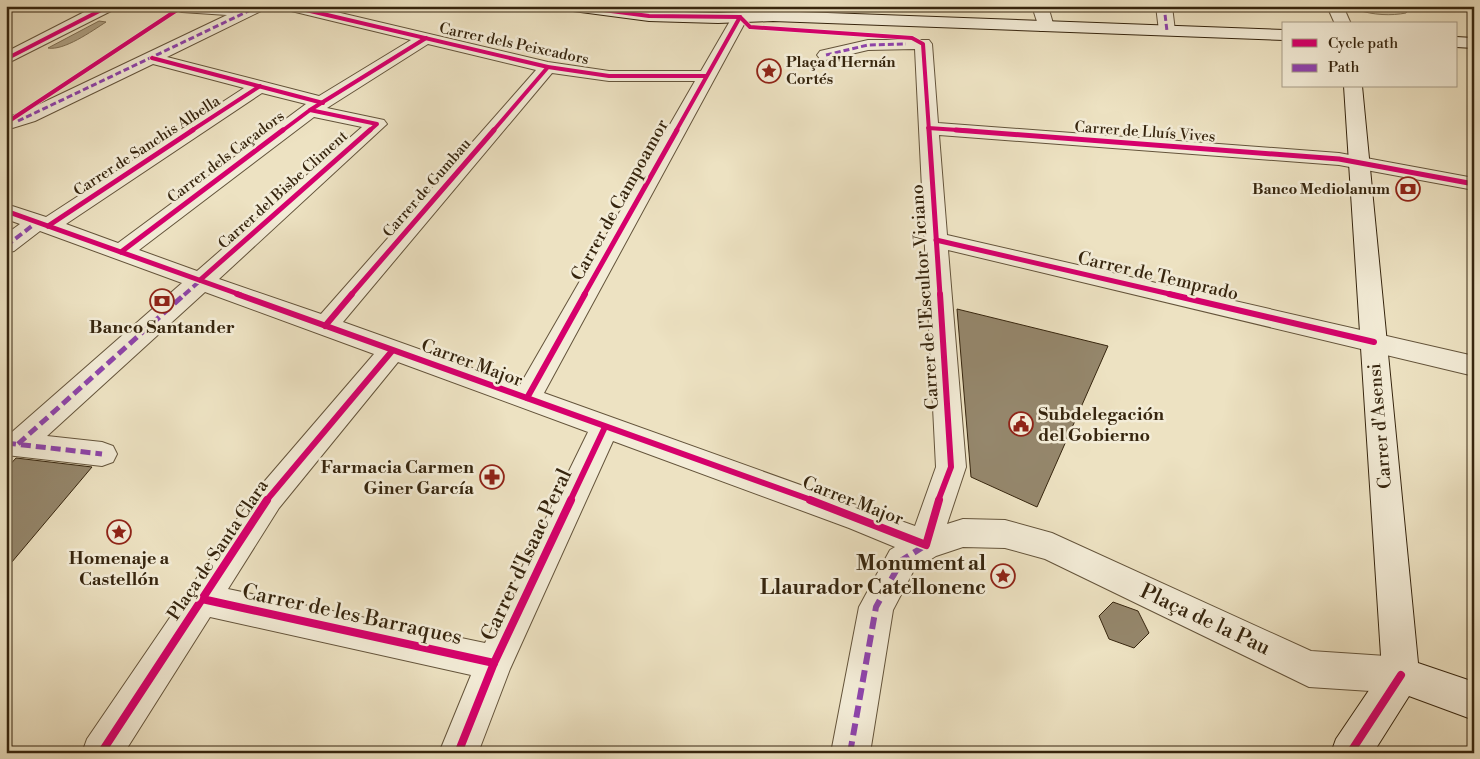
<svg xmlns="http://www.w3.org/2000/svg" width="1480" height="759" font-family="'Libre Bodoni',serif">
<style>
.green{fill:#cec2a3;stroke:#827458}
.water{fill:#afa285;stroke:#7f7055}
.building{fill:#95876c;stroke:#36250e}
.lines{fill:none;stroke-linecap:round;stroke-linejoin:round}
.street-casing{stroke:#64543b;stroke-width:2}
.secondary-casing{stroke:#36250e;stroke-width:2}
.street{fill:#f3ecd7;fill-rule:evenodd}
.secondary{fill:#f3ecd7;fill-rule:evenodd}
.quiet-far3{stroke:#8e44ad;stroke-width:3;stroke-dasharray:6 3;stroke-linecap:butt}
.quiet-far2{stroke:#8e44ad;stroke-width:4;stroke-dasharray:8 4;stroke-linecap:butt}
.quiet-far1{stroke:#8e44ad;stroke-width:5;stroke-dasharray:10 5;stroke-linecap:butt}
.quiet{stroke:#8e44ad;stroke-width:6;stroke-dasharray:12 6;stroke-linecap:butt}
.cycleway-far3-casing{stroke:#f3ecd7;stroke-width:5.5}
.cycleway-far2-casing{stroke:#f3ecd7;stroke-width:8}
.cycleway-far1-casing{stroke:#f3ecd7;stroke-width:9}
.cycleway-casing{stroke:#f3ecd7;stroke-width:11}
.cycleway-far3{stroke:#d6006c;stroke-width:4}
.cycleway-far2{stroke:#d6006c;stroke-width:5}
.cycleway-far1{stroke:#d6006c;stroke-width:6}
.cycleway{stroke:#d6006c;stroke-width:8}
.labels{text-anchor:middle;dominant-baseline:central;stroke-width:5;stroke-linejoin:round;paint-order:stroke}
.far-street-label{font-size:15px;fill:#36250e;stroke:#f3ecd7}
.far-poi-label{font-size:15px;font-weight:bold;fill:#36250e;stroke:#f3ecd7;text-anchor:start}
.street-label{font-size:18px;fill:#36250e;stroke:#f3ecd7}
.poi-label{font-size:18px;font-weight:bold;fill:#36250e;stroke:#f3ecd7}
.near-street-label{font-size:21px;fill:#36250e;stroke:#f3ecd7}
.near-poi-label{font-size:21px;font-weight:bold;fill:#36250e;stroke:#f3ecd7;text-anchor:end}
</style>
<rect width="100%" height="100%" fill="#ede2c2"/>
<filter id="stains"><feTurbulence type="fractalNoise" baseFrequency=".004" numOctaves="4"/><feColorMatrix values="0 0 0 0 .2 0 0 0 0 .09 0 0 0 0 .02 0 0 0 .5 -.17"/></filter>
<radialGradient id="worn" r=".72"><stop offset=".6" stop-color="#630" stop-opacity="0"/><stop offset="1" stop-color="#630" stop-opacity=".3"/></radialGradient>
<path class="green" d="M1357,6H1411L1406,13C1391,16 1373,15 1358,10Z"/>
<path class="water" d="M99,21L106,22C92,31 64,51 48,48Z"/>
<g class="building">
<polygon points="957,309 1108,346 1037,507 971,477"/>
<polygon points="16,458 92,467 6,569 6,469"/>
<polygon points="1113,602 1138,611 1149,633 1134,648 1109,639 1099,616"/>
</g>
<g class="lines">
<g class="street-casing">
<g id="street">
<polygon points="6,6 17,6 15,9 6,12"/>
<polygon points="96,6 117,6 115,9 6,64 6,52"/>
<path d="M175,6H267L265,9L167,57L319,96L411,40L283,9L281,6H311L548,62L609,71H701L734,14H746L748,17L544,393L915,526L936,467L915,49L868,50L826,60L820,59L817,55L820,51L868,40H929L932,44L938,123L1339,153L1474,178V190L1339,165L939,135L947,235L1474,356V376L948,250L966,467L947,524L963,519L1005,520L1052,533L1311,651L1401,657L1414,662L1419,675L1414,688L1401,693L1309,687L1045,559L1005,548L963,547L936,556L914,570L893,610L870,753H831L859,607L890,550L895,547L849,528L613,441L510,669L478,753H439L471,675L210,617L124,753H82L87,739L257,490L374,354L205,292L47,436L102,442L113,446L117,454L113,462L102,466L6,455V431L12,432L182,283L40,231L14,251L6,253V234L20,224L6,219V204L46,217L244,88L153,64L35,121L6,130V118L21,113L227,15L182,12L176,10ZM428,44L536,70L321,314L219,279L387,124L384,120L327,108ZM552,73L609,81H695L520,385L343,322ZM262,93L306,104L118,243L66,224ZM314,117L362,127L197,271L139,250ZM398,362L588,432L485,643L228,589L279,508Z"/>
<polygon points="1032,6 1048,6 1054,27 1052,31 1040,31"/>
<polygon points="1156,6 1172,6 1175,31 1173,35 1161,35 1159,31"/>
<polygon points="1327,6 1343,6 1351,24 1335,24"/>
</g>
</g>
<g class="secondary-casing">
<g id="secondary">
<polygon points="565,6 612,6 649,11 718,13 773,11 1284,30 1284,40 773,21 718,23 649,21 573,11"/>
<polygon points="1456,37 1474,38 1474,48 1456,47"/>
<polygon points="1344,86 1362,86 1418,663 1474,682 1474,720 1409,696 1373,753 1331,753 1336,739 1382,671"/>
</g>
</g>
<use href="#street" class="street"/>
<use href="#secondary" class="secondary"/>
<g class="quiet-far3">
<polyline points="1164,6 1167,31"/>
<polyline points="6,7 9,6"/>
<polyline points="182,7 233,11 248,8"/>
<polyline points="826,55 868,45 906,44"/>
<polyline points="18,121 259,6"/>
</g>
<g class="quiet-far2">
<polyline points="6,246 37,222"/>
<polyline points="184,295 202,279"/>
</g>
<g class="quiet-far1">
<polyline points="6,443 102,454"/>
<polyline points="18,444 185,294"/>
</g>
<polyline class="quiet" points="850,753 876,607 902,560 926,545"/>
<g class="cycleway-far3-casing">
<g id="cycleway-far3">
<polyline points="289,6 548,67 609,76 706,76"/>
<polyline points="573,6 649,16 740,17"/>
<polyline points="740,17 750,27 912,38 923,44 929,131"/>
<polyline points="152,58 323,103"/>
<polyline points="6,59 109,6"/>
<polyline points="310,110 377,124 369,131"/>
<polyline points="6,123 183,6"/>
<polyline points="928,128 973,131"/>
<polyline points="191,131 260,86"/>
<polyline points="282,131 310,110 426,38"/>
<polyline points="493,131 548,67"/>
<polyline points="676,131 740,17"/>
</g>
</g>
<g class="cycleway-far2-casing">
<g id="cycleway-far2">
<polyline points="929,130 940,295"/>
<polyline points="956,130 1339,159 1474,184"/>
<polyline points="6,211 241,295"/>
<polyline points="48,226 193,130"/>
<polyline points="936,240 1174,295"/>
<polyline points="121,252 283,130"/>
<polyline points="200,280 370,130"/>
<polyline points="351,295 494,130"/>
<polyline points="584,295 677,130"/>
</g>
</g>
<g class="cycleway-far1-casing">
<g id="cycleway-far1">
<polyline points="237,294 814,501"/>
<polyline points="1169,294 1374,342"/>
<polyline points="325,326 352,294"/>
<polyline points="527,398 585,294"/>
<polyline points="266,501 392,351"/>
<polyline points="570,501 605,427"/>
<polyline points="938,501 951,467 940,294"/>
</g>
</g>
<g class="cycleway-casing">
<g id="cycleway">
<polyline points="810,500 926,545 939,500"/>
<polyline points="202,599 494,663"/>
<polyline points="101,753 267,500"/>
<polyline points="458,753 494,663 571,500"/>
<polyline points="1350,753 1401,675"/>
</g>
</g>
<use href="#cycleway-far3" class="cycleway-far3"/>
<use href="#cycleway-far2" class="cycleway-far2"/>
<use href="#cycleway-far1" class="cycleway-far1"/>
<use href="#cycleway" class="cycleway"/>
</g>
<defs>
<g id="sight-ring" transform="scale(1.25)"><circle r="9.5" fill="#f3ecd7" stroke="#8f2418" stroke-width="1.5"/><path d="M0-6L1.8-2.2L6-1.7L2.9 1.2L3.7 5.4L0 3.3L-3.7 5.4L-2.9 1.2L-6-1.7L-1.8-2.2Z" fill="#8f2418"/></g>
<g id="bank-ring" transform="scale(1.25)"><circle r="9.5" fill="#f3ecd7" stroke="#8f2418" stroke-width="1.5"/><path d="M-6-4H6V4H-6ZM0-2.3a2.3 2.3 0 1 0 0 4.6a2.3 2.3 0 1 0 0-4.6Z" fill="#8f2418"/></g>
<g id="civic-ring" transform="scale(1.25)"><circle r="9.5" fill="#f3ecd7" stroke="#8f2418" stroke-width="1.5"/><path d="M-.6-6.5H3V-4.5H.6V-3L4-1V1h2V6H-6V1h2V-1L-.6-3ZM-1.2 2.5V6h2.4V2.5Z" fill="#8f2418"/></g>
<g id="pharmacy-ring" transform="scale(1.25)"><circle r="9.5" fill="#f3ecd7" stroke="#8f2418" stroke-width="1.5"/><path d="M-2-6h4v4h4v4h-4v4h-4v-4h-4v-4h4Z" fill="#8f2418"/></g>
</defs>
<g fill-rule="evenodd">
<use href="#sight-ring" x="769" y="71"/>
<use href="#bank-ring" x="1408" y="189"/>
<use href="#bank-ring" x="162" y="301"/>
<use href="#civic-ring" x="1021" y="424"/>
<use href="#pharmacy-ring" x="492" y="477"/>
<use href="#sight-ring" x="119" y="532"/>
<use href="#sight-ring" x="1003" y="576"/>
</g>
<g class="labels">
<g class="far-street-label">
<text transform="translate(514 44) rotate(12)">Carrer dels Peixcadors</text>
<text transform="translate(1145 132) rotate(4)">Carrer de Lluís Vives</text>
<text transform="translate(147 146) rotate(-33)">Carrer de Sanchis Albella</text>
<text transform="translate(226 157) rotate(-37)">Carrer dels Caçadors</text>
<text transform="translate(427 188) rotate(-49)">Carrer de Gumbau</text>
<text transform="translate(283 190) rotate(-42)">Carrer del Bisbe Climent</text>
</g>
<g class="far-poi-label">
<text x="786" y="62">Plaça d'Hernán<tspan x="786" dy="17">Cortés</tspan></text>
<text x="1390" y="189" text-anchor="end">Banco Mediolanum</text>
</g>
<g class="street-label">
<text transform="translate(620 200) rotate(-61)">Carrer de Campoamor</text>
<text transform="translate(1158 276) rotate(13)">Carrer de Temprado</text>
<text transform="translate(925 297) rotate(-94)">Carrer de l'Escultor Viciano</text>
<text transform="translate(472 363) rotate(20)">Carrer Major</text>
<text transform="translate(1380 426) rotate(-95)">Carrer d'Asensi</text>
<text transform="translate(853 501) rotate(21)">Carrer Major</text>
<text transform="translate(218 550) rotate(-56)">Plaça de Santa Clara</text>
</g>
<g class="poi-label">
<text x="162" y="327">Banco Santander</text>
<text x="1038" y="414" text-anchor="start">Subdelegación<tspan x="1038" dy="21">del Gobierno</tspan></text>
<text x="474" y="467" text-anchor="end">Farmacia Carmen<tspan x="474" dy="21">Giner García</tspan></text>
<text x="119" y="558">Homenaje a<tspan x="119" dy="21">Castellón</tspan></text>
</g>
<g class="near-street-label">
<text transform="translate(527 555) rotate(-65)">Carrer d'Isaac Peral</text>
<text transform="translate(352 615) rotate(12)">Carrer de les Barraques</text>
<text transform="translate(1205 620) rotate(25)">Plaça de la Pau</text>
</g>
<g class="near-poi-label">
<text x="986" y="564">Monument al<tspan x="986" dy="24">Llaurador Catellonenc</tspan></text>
</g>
</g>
<rect width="1480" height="759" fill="none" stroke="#ede2c2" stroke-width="25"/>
<rect x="8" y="8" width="1465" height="744" fill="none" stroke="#36250e" stroke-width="2.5"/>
<rect x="12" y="12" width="1455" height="734" fill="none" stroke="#36250e"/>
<rect x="1282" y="22" width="175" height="65" fill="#f3ecd7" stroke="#a79c87"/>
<rect x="1292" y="39" width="25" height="8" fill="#d6006c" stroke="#a79c87"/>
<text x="1328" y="48" font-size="15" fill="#36250e">Cycle path</text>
<rect x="1292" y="64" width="25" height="8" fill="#8e44ad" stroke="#a79c87"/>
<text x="1328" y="72" font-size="15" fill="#36250e">Path</text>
<rect width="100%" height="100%" filter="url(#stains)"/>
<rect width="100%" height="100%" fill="url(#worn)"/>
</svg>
